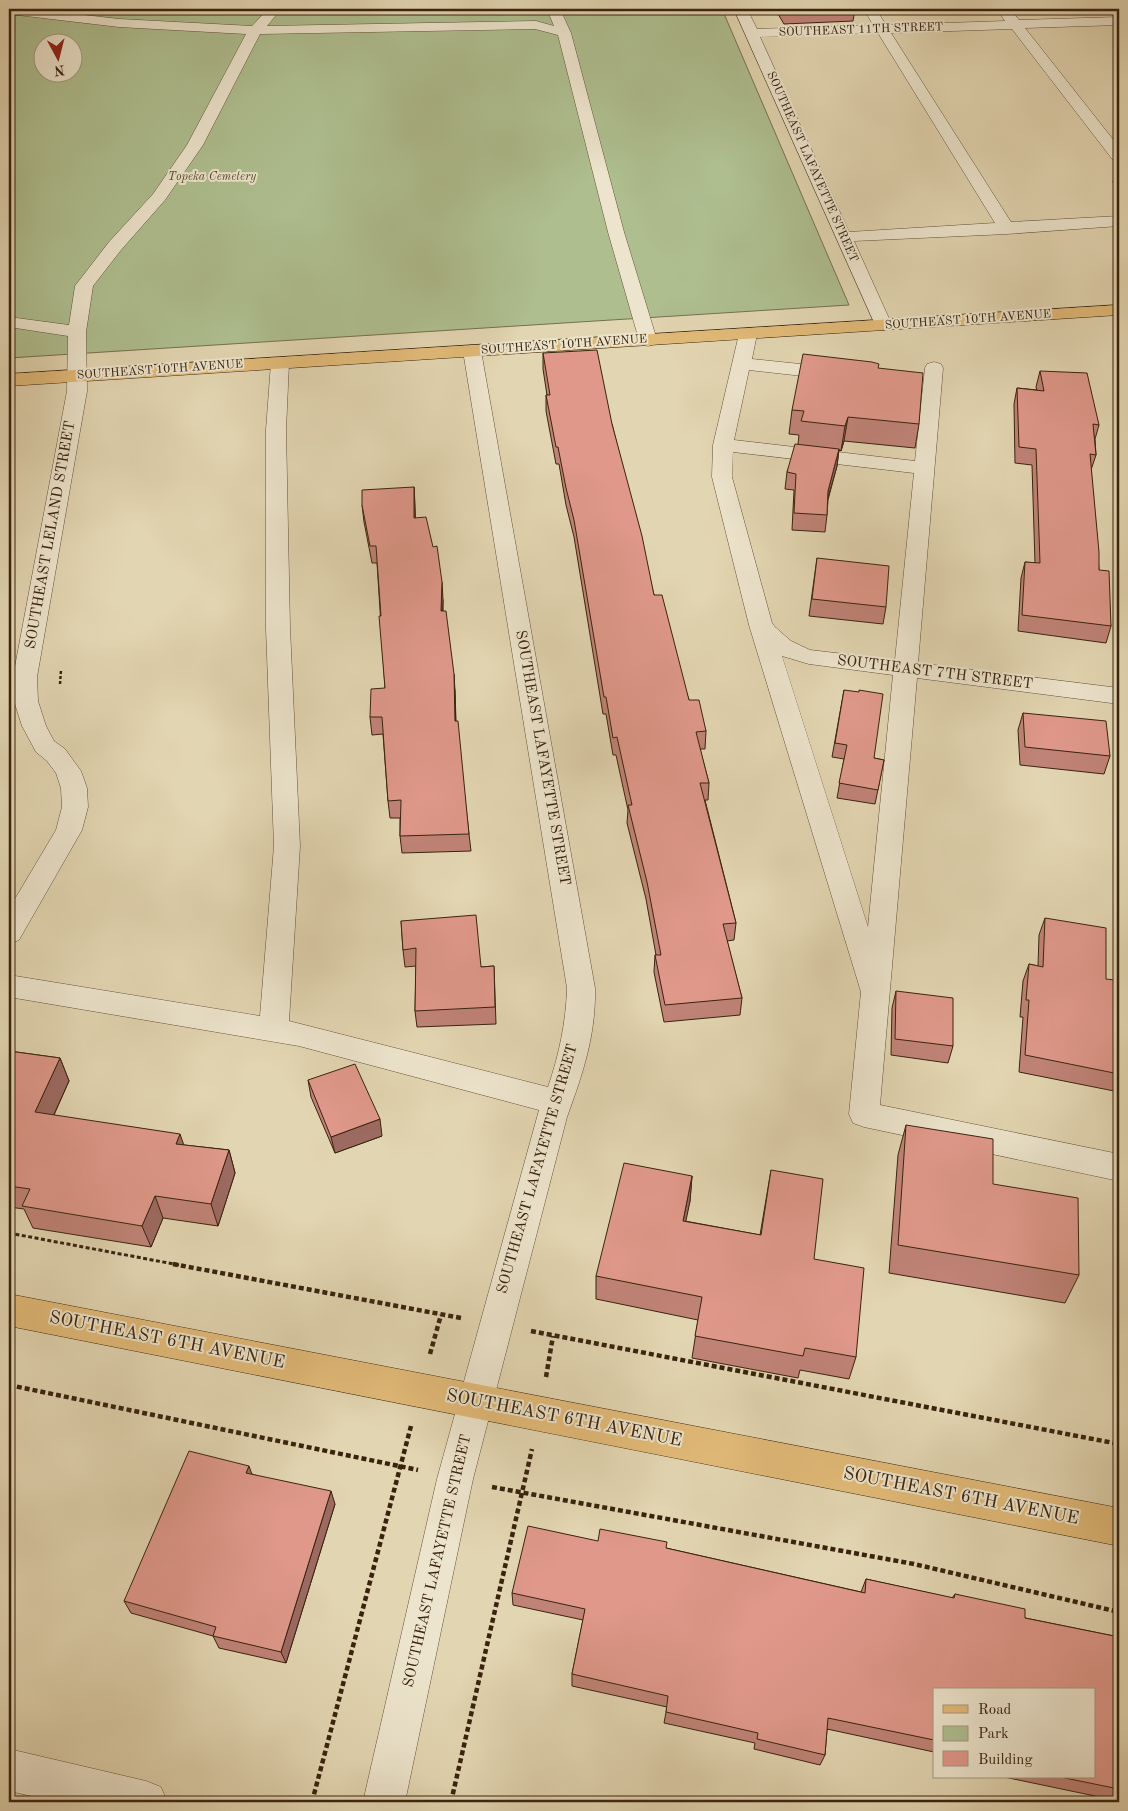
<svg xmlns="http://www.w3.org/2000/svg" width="1128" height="1811" font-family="'Old Standard TT',serif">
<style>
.green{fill:#aebe8f;stroke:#74704f;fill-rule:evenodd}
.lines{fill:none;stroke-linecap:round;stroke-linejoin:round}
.minor-casing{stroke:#635038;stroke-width:1}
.major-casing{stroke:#39230f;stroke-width:1}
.path-far3{stroke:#39230f;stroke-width:2;stroke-dasharray:2 1;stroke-linecap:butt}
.path-far2{stroke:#39230f;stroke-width:2.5;stroke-dasharray:3 2;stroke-linecap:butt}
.path-far1{stroke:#39230f;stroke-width:3;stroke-dasharray:4 2.5;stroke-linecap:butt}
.path{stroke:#39230f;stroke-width:4.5;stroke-dasharray:5 3;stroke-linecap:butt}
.minor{fill:#ece4cc;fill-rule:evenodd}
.major{fill:#e1ba78;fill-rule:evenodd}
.wall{fill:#c08377;stroke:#39230f}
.shaded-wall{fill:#9c6a61;stroke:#39230f}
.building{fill:#df988a;stroke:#39230f}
.labels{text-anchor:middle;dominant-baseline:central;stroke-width:4;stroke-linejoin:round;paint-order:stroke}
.far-street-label{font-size:12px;fill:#39230f;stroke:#ece4cc}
.far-park-label{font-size:12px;font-style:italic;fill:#564a2f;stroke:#ece4cc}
.street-label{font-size:15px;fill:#39230f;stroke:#ece4cc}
.near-street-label{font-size:18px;fill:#39230f;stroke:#ece4cc}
</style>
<rect width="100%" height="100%" fill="#e2d5b1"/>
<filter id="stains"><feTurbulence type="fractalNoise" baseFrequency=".004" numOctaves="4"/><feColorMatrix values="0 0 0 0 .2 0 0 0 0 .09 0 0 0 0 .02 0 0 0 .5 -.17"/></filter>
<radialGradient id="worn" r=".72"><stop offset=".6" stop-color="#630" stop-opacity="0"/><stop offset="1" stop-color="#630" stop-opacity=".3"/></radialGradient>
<path class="green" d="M9,9H722L849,305L9,358ZM42,42H72V72H42Z"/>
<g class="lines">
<g class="minor-casing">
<g id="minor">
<polygon points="9,9 32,9 119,19 252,26 268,9 281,9 267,26 536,21 554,26 547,9 560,9 571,33 624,232 657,340 655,344 648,346 641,344 639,340 608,232 558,35 535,29 260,34 203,145 165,200 121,250 93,286 86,332 87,391 37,677 38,701 46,726 54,741 65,749 81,771 87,788 88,807 82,830 19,940 9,944 9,909 56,830 62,807 61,788 56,773 47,761 36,752 22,726 14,701 13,677 67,391 68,336 9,327 9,317 69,325 75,286 109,242 153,194 187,145 246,34 119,27 9,14"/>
<path d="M734,9H747L757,29L873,25L864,9H876L886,25L1005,21L1001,15L1008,11L1013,12L1019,20L1119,17V25L1025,28L1119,147V162L1113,160L1012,29L891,33L1011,222L1119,216V226L1007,234L854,241L892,325L889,329L883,330L877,329ZM878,33L995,223L849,232L760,37Z"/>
<path d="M748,328L755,330L757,334L752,359L838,368L845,370L848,374L845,378L838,380L749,370L734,440L915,461L925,368L927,364L934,362L941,364L943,368L918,663L1119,688V704L917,678L880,1105L1119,1154V1181L864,1127L853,1123L849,1114L861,992L749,625L712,477L713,445L739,334L741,330ZM733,452L914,473L895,660L810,650L791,641L775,627L772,623L732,477ZM782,656L809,664L893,675L868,927Z"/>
<path d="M472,345L479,347L481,351L595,988C596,1035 583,1073 567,1117L473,1479L405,1802H363L437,1479L539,1110L299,1046L9,997V975L260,1016L274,846L266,628V430L271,363L273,359L280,357L287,359L289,363L286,430L290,628L300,846L289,1021L548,1087C559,1055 566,1022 567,988L463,351L465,347Z"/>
<polygon points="9,1749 146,1781 161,1787 167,1802 58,1802 9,1791"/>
</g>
</g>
<g class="major-casing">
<g id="major">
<polygon points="1119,305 1119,315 9,386 9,374"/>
<polygon points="9,1294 1119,1508 1119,1546 9,1326"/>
</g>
</g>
<polyline class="path-far3" points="1113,181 1119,189"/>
<polyline class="path-far2" points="60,684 61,670"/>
<polyline class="path-far1" points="9,1233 179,1265"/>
<g class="path">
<polyline points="173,1264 461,1318"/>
<polyline points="531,1331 1119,1444"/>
<polyline points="430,1354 441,1315"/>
<polyline points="546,1377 553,1336"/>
<polyline points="9,1385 418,1470"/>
<polyline points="492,1487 914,1564 1119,1612"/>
<polyline points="312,1802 411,1426"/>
<polyline points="451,1802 532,1449"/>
</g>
<use href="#minor" class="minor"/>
<use href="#major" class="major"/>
</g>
<g class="wall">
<polygon points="775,9 855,9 853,21 784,24"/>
<polygon points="543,353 612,424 654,595 689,700 706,731 705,749 700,749 709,783 708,800 705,800 736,923 734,940 727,941 742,998 740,1015 664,1022 654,972 655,955 656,955 646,899 627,823 628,810 616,755 613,755 606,714 603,714 574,537 566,505 559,464 556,464 546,411 546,395 547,395 543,369"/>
<polygon points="878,368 919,424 915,448 844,441 841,451 839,450 837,466 828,500 827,515 825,532 792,530 794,490 785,489 787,472 798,444 799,435 789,434 792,410"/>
<polygon points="1040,371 1099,425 1095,439 1096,455 1091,470 1099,570 1111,626 1106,643 1018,631 1021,578 1025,562 1035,563 1032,465 1015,463 1014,404 1017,388 1037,390 1036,387"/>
<polygon points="414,487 415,518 443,600 443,611 455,691 456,721 469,834 471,851 402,853 400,836 400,818 390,818 388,801 383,734 372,735 370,717 385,688 377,563 372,563 364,522 362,505"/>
<polygon points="817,558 886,607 883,624 809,616"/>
<polygon points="844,690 874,758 884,760 875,804 837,798 844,759 832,757"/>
<polygon points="1023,713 1110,756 1104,774 1020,765 1018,730"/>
<polygon points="1045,918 1106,979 1114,1033 1119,1034 1119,1079 1114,1091 1019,1072 1023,1017 1020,1017 1023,981 1029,964 1038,966 1039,935"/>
<polygon points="401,921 481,967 494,966 496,1024 417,1027 415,1011 416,966 405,967 403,950"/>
<polygon points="896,991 953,1046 948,1063 891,1055 892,1008"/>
<polygon points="9,1051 60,1058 69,1081 54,1115 184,1145 229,1150 235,1173 218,1226 163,1218 151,1247 33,1228 24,1209 9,1207"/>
<polygon points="308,1080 382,1136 335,1153 311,1097"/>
<polygon points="906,1125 993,1184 1079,1275 1065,1303 889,1273 898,1155"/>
<polygon points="771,1170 814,1259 856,1357 849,1379 800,1370 798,1378 692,1358 698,1320 596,1299 596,1276 692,1176 690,1201 685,1221 760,1235"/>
<polygon points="252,1474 335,1504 286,1663 219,1648 213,1636 131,1613 124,1601"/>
<polygon points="598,1541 666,1548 861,1592 866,1579 952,1598 955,1594 1025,1618 1119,1637 1119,1801 1004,1777 1094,1777 934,1690 934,1752 827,1729 825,1755 820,1765 754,1749 755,1743 664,1723 667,1707 572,1686 572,1674 583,1620 513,1605 512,1593"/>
</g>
<g class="shaded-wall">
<polygon points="848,417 844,441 841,451 845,426"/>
<polygon points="839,449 837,466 825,508 828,491"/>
<polygon points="414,487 415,504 416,535 414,518"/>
<polygon points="442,582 443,600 442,628 441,611"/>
<polygon points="454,674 455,691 456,739 455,721"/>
<polygon points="60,1058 69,1081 45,1134 35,1112"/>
<polygon points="380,1119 382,1136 335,1153 331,1137"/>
<polygon points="180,1134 188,1157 176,1144"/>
<polygon points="229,1150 235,1173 218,1226 211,1204"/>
<polygon points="692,1176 690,1201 681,1245 683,1221"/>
<polygon points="155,1196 163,1218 151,1247 142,1226"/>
<polygon points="249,1466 254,1480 246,1473"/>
<polygon points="331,1491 335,1504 286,1663 281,1652"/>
</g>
<g class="building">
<polygon points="597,350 612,424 642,536 654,595 662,595 689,700 699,700 706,731 696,732 709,783 700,783 736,923 723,924 742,998 665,1005 655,955 661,955 647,882 628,805 632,805 617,737 613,738 606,697 604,697 574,520 566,488 558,447 556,447 546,395 550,395 543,353"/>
<polygon points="803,354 872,362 879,364 878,368 923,373 919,424 848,417 845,426 801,421 804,411 792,410"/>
<polygon points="1040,371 1087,373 1099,425 1093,424 1096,455 1090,454 1099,552 1099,570 1109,571 1111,626 1022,615 1025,562 1040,563 1036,449 1019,447 1017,388 1044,391"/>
<polygon points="795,444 839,449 828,491 827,515 794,513 796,474 787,472"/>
<polygon points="414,487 414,518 426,517 433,547 437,546 442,582 441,611 446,611 454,674 455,721 458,721 469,834 400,836 401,800 388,801 382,717 370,717 371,689 385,688 379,616 381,616 376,546 370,546 362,505 362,490"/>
<polygon points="817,558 889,566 886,607 812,599"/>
<polygon points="844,690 859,692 859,690 883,694 874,758 884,760 878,790 839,783 847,745 835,743"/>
<polygon points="1023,713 1106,721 1110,756 1025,747"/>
<polygon points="476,915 481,967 494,966 495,1007 415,1011 416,948 403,950 401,921"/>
<polygon points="1045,918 1106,928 1106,979 1115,980 1114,1033 1119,1034 1119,1074 1025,1055 1029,1000 1026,1000 1029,964 1043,967"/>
<polygon points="896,991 953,998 953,1046 895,1039"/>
<polygon points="9,1051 60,1058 35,1112 180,1134 176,1144 229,1150 211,1204 155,1196 142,1226 22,1206 30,1189 9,1186"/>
<polygon points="355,1064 380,1119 331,1137 308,1080"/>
<polygon points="906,1125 993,1139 993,1184 1078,1198 1079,1275 898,1245"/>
<polygon points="624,1163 692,1176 683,1221 761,1235 771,1170 823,1179 814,1259 864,1268 856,1357 805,1348 803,1356 695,1336 702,1297 596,1276"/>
<polygon points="189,1451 249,1466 246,1473 331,1491 281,1652 213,1636 216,1627 124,1601"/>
<polygon points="528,1526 598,1541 600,1529 667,1542 666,1548 865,1593 866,1579 954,1598 955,1594 1025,1609 1025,1618 1119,1637 1119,1789 1060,1777 1094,1777 1094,1690 934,1690 934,1740 828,1718 825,1755 757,1739 758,1733 666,1712 668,1696 572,1674 585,1609 512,1593"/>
</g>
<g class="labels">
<g class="far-street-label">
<text transform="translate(861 30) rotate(-2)">SOUTHEAST 11TH STREET</text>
<text transform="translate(812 167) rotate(66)">SOUTHEAST LAFAYETTE STREET</text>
<text transform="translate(968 320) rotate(-4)">SOUTHEAST 10TH AVENUE</text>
<text transform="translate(564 345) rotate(-4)">SOUTHEAST 10TH AVENUE</text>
<text transform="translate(160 370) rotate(-4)">SOUTHEAST 10TH AVENUE</text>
</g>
<g class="far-park-label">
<text x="212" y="177">Topeka Cemetery</text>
</g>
<g class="street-label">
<text transform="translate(51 535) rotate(-80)">SOUTHEAST LELAND STREET</text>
<text transform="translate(935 673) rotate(7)">SOUTHEAST 7TH STREET</text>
<text transform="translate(542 758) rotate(80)">SOUTHEAST LAFAYETTE STREET</text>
<text transform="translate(538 1169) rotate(-74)">SOUTHEAST LAFAYETTE STREET</text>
<text transform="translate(438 1561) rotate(-77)">SOUTHEAST LAFAYETTE STREET</text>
</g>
<g class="near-street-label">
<text transform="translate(167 1340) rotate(11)">SOUTHEAST 6TH AVENUE</text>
<text transform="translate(564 1418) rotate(11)">SOUTHEAST 6TH AVENUE</text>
<text transform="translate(961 1496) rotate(11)">SOUTHEAST 6TH AVENUE</text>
</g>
</g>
<rect width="1128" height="1811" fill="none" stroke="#e2d5b1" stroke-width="30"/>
<rect x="10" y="10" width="1108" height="1791" fill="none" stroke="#39230f" stroke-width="2.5"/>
<rect x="15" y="15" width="1098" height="1781" fill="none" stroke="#39230f"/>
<rect x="933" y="1688" width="162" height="90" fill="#ece4cc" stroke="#a49780"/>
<rect x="943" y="1705" width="25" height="8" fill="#e1ba78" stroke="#a49780"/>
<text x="978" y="1714" font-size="15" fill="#39230f">Road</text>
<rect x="943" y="1726" width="25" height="15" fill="#aebe8f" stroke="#a49780"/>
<text x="978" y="1738" font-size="15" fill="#39230f">Park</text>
<rect x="943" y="1751" width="25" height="15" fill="#df988a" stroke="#a49780"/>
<text x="978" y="1764" font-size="15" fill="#39230f">Building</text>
<g transform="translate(58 58) rotate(173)"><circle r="24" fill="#ece4cc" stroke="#a49780"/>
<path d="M0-4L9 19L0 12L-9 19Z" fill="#8f2418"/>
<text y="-8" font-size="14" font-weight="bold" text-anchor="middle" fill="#39230f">N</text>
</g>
<rect width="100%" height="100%" filter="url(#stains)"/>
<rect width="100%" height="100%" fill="url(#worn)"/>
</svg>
